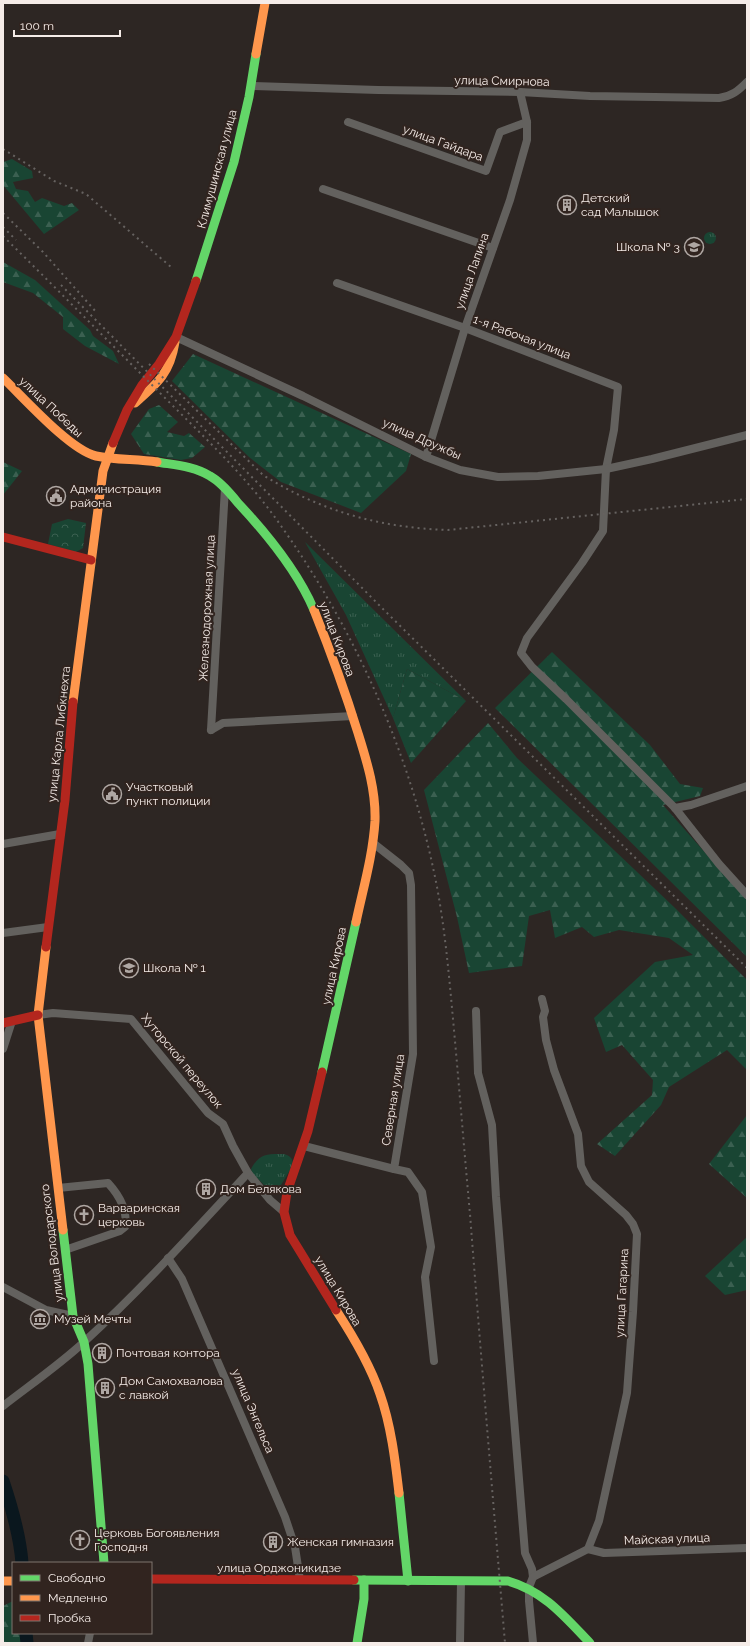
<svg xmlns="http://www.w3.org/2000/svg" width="750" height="1646" font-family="Raleway,sans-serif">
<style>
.grass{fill:url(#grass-tufts)}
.forest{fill:url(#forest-firs)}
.park{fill:url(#park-crowns)}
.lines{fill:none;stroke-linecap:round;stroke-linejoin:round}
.river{stroke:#0a171e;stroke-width:13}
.street{stroke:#63615e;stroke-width:8}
.fast{stroke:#63d668;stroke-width:9}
.slow{stroke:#ff974d;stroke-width:9}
.jam{stroke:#b3261e;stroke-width:9}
.rail{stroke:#666260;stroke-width:2;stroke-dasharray:2 4;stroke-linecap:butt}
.labels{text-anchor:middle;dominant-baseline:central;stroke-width:4;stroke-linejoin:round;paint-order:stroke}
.street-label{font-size:12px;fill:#f5ece8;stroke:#31241f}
.poi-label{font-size:12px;fill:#f5ece8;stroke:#31241f;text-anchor:start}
</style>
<defs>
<pattern id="grass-tufts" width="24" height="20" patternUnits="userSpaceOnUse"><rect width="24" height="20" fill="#194533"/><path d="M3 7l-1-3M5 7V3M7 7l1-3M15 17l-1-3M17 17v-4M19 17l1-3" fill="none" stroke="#3b6051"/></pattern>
<pattern id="forest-firs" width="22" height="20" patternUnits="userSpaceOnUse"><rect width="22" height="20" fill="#194533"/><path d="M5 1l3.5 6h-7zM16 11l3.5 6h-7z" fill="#3b6051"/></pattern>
<pattern id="park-crowns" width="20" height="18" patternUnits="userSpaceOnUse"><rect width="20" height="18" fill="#194533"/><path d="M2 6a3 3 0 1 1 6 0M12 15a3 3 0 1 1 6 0" fill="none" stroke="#3b6051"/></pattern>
</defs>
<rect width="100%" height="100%" fill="#2d2623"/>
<g class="grass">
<circle cx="710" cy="238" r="6"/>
<polygon points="305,542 466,701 407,669 393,718 346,615"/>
<path d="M284,1154C290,1156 293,1158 293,1165L278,1190L271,1192L252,1173L251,1169C260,1153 267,1154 284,1154Z"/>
</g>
<g class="forest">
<polygon points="12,159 32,171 33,178 13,182 16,189 28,191 35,202 42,198 64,206 72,203 79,210 44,234 3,185 3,162"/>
<polygon points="3,262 35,280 90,330 93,336 113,351 119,364 85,346 63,329 63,317 33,293 3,282"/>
<polygon points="193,354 411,454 406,471 361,513 281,482 249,457 172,381"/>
<polygon points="159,405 178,422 167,432 184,436 189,433 205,447 192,458 181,460 144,454 131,434 149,409"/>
<polygon points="3,462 22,471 3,495"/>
<polygon points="552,652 650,745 680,784 703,788 700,796 663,805 747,900 747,957 495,708"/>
<polygon points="407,669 466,701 411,763 393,718"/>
<polygon points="488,723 517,758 674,907 747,980 747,1070 727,1050 669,1087 661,1105 615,1156 597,1144 652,1095 653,1080 622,1045 606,1052 594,1018 655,962 693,955 669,938 619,930 594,937 582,927 555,938 550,910 529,916 522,966 469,973 457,917 424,790"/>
<polygon points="747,1115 747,1198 709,1164"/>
<polygon points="747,1237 747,1290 725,1295 705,1276"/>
<polygon points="13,1601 13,1633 26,1633 27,1643 3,1643 3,1606"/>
</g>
<polygon class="park" points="68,519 86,523 83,548 76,552 48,544 52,524"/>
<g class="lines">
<g class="river">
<path d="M3,1481C12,1508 20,1535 22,1563"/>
<polyline points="26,1633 27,1643"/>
</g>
<g class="street">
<path d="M251,86L378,90L520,92L590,96L719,98C732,96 738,91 747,82"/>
<polyline points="348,122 486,171 500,132 527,122"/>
<polyline points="323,189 493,248"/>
<polyline points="337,283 465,328 618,387 614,430 606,469 603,531 582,563 527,638 521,653 532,667 566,699 675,808 719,864 747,895"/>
<polyline points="176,337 303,396 426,457 460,470 498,477 538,476 606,469 652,459 747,435"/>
<polyline points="426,457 465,328 510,200 527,140 527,122 520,92"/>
<polyline points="211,730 225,488"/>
<polyline points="211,730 223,723 353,716"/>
<polyline points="675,808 691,805 747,786"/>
<polyline points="373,843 401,865 409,873 411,885 413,1054 394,1169 408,1172 422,1192 431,1247 425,1277 434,1361"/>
<polyline points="3,844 60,834"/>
<polyline points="3,933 48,927"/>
<polyline points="476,1011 478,1073 492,1125 496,1197 525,1553 532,1569 533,1577"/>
<polyline points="38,1015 53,1013 131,1019 208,1113 223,1124 233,1146 248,1173 270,1200 284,1212"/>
<polyline points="3,1049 12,1021"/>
<polyline points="304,1146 394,1169"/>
<path d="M58,1188L108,1183C119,1195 128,1210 125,1227L120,1231L65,1250"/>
<polyline points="168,1258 182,1279 285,1517 295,1547 300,1580"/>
<polyline points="3,1287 46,1310 73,1316"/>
<path d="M3,1406C30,1385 59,1365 84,1342C142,1289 195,1230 248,1173"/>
<polyline points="588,1549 604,1553 747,1548"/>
<polyline points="88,1643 90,1633"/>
<polyline points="460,1643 461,1581"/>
<polyline points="533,1643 529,1601 529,1587 533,1577 588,1549 599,1521 627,1393 633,1312 637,1234 633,1224 626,1215 589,1182 581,1166 578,1134 554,1070 546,1040 543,1017 545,1011 542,999"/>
</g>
<g class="fast">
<polyline points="196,281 234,162 249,97 256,54"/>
<path d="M157,462C174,465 194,466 210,476C221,482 230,493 238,503C267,534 297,570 314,610"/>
<polyline points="322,1072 356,922"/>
<polyline points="63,1230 73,1316 84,1342 88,1364 104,1563"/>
<polyline points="399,1493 408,1581"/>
<path d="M354,1580L508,1581C544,1591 565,1617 590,1643"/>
<polyline points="357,1643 364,1599 364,1580"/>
</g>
<g class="slow">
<polyline points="256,54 265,3"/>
<path d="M3,378C24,398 70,450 96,456C115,460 137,459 157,462"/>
<path d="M135,403C158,383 170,373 175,342"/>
<path d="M314,610C330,650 345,691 358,733C367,762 376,790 375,821C373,855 363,889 356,922"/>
<polyline points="73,702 103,471 113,443"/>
<polyline points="46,947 38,1015 63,1230"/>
<path d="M336,1310C353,1336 370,1364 380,1394C391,1425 395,1459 399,1493"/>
<polyline points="3,1581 13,1581"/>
</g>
<g class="jam">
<polyline points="113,443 127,410 142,385 159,364 176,337 196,281"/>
<polyline points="3,537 91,560"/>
<polyline points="46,947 65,800 73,702"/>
<polyline points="3,1023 38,1015"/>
<polyline points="322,1072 308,1131 287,1192 284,1212 290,1235 336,1310"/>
<polyline points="151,1579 354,1580"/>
</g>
<g class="rail">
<polyline points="3,149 54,181 86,194 171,267"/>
<polyline points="3,213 43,252 97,313"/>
<polyline points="3,227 16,240"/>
<path d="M3,236C57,289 110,343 163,396C204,437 246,476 279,523C356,631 412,757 437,887C445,930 449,975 453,1019C459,1084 464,1149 470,1214C481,1357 493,1500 505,1643"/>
<polyline points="61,285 383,609 747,968"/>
<path d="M149,364L263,475C320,511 381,528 448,530L747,499"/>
</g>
</g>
<defs>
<g id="building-ring" transform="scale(1)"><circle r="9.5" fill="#31241f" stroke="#afa7a3" stroke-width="1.5"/><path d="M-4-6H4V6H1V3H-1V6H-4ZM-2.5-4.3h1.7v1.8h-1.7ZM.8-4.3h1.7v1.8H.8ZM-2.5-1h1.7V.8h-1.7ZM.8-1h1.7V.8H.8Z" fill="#afa7a3"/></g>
<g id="school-ring" transform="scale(1)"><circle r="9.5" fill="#31241f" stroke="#afa7a3" stroke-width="1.5"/><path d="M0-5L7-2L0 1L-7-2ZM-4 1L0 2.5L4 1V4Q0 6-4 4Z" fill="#afa7a3"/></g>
<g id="civic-ring" transform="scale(1)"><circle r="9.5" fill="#31241f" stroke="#afa7a3" stroke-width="1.5"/><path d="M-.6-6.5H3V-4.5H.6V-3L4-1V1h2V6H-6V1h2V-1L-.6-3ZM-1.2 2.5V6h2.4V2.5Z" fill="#afa7a3"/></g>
<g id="church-ring" transform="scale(1)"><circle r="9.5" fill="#31241f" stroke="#afa7a3" stroke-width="1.5"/><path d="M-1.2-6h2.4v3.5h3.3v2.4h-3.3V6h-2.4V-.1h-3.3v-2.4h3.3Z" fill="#afa7a3"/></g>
<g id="museum-ring" transform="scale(1)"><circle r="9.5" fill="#31241f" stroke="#afa7a3" stroke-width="1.5"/><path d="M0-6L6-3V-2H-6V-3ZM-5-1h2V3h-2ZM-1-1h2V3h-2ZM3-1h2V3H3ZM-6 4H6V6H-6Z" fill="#afa7a3"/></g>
</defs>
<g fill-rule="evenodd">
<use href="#building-ring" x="567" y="205"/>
<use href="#school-ring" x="694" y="247"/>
<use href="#civic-ring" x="56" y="496"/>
<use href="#civic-ring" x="112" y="794"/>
<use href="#school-ring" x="129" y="968"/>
<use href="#building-ring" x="206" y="1189"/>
<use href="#church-ring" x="84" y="1215"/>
<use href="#museum-ring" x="40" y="1319"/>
<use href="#building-ring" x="102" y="1353"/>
<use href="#building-ring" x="105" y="1388"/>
<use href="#church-ring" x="80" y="1540"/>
<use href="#building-ring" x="273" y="1542"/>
</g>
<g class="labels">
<g class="street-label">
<text transform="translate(502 81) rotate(1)">улица Смирнова</text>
<text transform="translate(443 143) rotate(20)">улица Гайдара</text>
<text transform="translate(217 169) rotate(-75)">Климушинская улица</text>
<text transform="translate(472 271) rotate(-71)">улица Лапина</text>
<text transform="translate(522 337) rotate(21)">1-я Рабочая улица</text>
<text transform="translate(51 407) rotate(43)">улица Победы</text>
<text transform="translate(422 439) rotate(24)">улица Дружбы</text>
<text transform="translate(207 608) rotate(-87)">Железнодорожная улица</text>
<text transform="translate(337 639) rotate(69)">улица Кирова</text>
<text transform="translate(59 734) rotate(-84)">улица Карла Либкнехта</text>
<text transform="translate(334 966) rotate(-78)">улица Кирова</text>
<text transform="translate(182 1061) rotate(50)">Хуторской переулок</text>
<text transform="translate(393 1100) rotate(-81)">Северная улица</text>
<text transform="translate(52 1243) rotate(-97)">улица Володарского</text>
<text transform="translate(338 1291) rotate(59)">улица Кирова</text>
<text transform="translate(622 1293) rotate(-87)">улица Гагарина</text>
<text transform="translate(253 1411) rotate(67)">улица Энгельса</text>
<text transform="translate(667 1539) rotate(-2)">Майская улица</text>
<text x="279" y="1568">улица Орджоникидзе</text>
</g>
<g class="poi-label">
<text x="581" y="198">Детский<tspan x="581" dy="14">сад Малышок</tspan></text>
<text x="680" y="247" text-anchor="end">Школа № 3</text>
<text x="70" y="489">Администрация<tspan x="70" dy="14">района</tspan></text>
<text x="126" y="787">Участковый<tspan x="126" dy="14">пункт полиции</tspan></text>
<text x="143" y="968">Школа № 1</text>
<text x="220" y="1189">Дом Белякова</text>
<text x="98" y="1208">Варваринская<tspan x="98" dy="14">церковь</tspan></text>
<text x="54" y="1319">Музей Мечты</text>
<text x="116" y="1353">Почтовая контора</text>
<text x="119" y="1381">Дом Самохвалова<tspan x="119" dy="14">с лавкой</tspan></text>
<text x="94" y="1533">Церковь Богоявления<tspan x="94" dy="14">Господня</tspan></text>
<text x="287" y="1542">Женская гимназия</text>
</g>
</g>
<rect width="750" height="1646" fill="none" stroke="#f5ece8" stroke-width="8"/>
<rect x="12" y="1562" width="140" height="72" fill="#31241f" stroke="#7f746f"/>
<rect x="20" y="1575" width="20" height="6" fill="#63d668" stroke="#7f746f"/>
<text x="48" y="1582" font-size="12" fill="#f5ece8">Свободно</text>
<rect x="20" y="1595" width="20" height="6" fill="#ff974d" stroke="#7f746f"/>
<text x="48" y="1602" font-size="12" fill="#f5ece8">Медленно</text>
<rect x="20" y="1615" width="20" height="6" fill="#b3261e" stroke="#7f746f"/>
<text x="48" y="1622" font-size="12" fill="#f5ece8">Пробка</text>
<path d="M14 30v6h106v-6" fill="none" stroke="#f5ece8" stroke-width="2"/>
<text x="20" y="30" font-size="12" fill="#f5ece8" stroke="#31241f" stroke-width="3" paint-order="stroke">100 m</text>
</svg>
